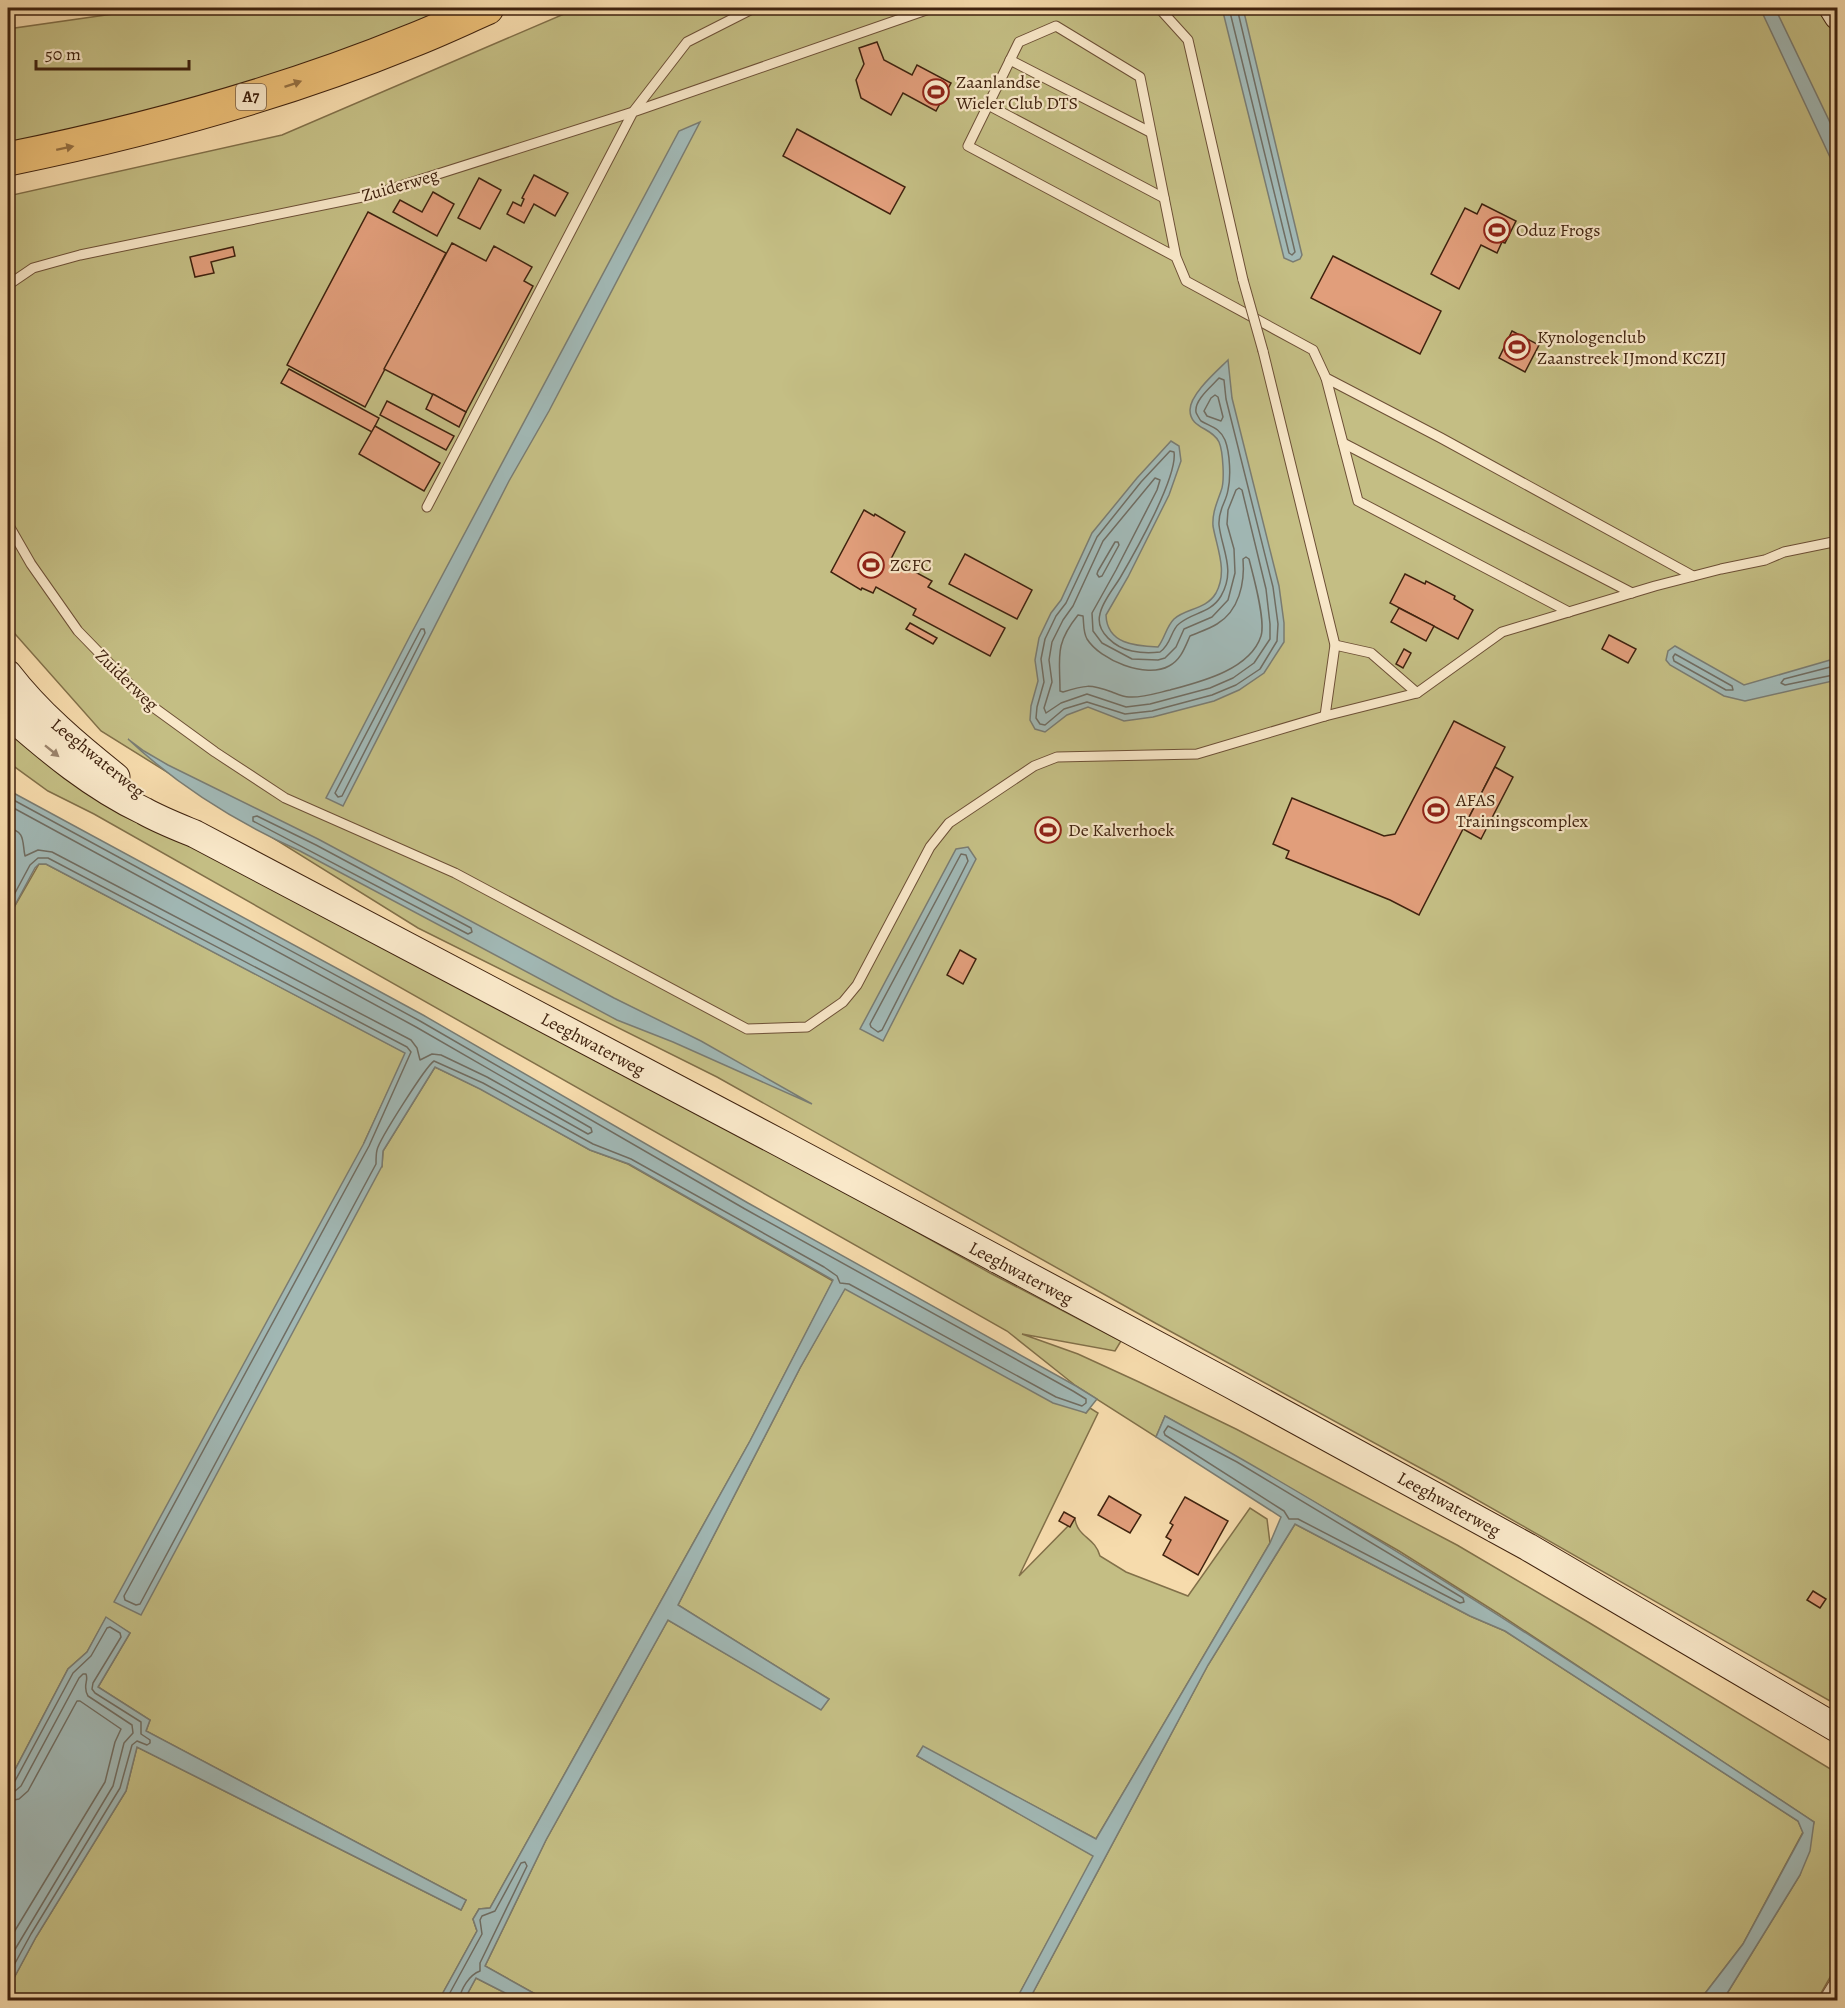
<svg xmlns="http://www.w3.org/2000/svg" width="1845" height="2008" font-family="Alegreya,serif">
<style>
.green{fill:#c4be84;stroke:#827049;stroke-width:1.5}
.water{fill:#a1b8b5;stroke:#7a7c72;stroke-width:1.5}
.lines{fill:none;stroke-linecap:round;stroke-linejoin:round}
.shore{stroke:#706d62;stroke-width:1.5}
.building{fill:#e19e7b;stroke:#3f220e;stroke-width:1.5}
.lane-casing{stroke:#6d5036;stroke-width:11}
.street-casing{stroke:#6d5036;stroke-width:22}
.secondary-casing{stroke:#3f220e;stroke-width:29}
.highway-casing{stroke:#3f220e;stroke-width:35}
.lane{stroke:#f9e8c9;stroke-width:9}
.street{stroke:#f9e8c9;stroke-width:20}
.secondary{stroke:#f9e8c9;stroke-width:27}
.highway{stroke:#ebbe76;stroke-width:33}
.lane-bridge-casing{stroke:#6d5036;stroke-width:11;stroke-linecap:butt}
.lane-bridge{stroke:#f9e8c9;stroke-width:9}
.oneway{fill:#957042}
.oneway2{fill:#9c856c}
.labels{text-anchor:middle;dominant-baseline:central;stroke-width:4.5;stroke-linejoin:round;paint-order:stroke}
.shield{fill:#f9e8c9;stroke:#775d46;stroke-width:1.5}
.shield-label{font-size:16px;font-weight:bold;fill:#3f220e}
.poi-label{font-size:18px;fill:#3f220e;stroke:#f9e8c9;text-anchor:start}
.street-label{font-size:18px;fill:#3f220e;stroke:#f9e8c9}
</style>
<rect width="100%" height="100%" fill="#f6dbac"/>
<filter id="stains"><feTurbulence type="fractalNoise" baseFrequency=".00333" numOctaves="4"/><feColorMatrix values="0 0 0 0 .2 0 0 0 0 .09 0 0 0 0 .02 0 0 0 .5 -.17"/></filter>
<radialGradient id="worn" r=".72"><stop offset=".6" stop-color="#630" stop-opacity="0"/><stop offset="1" stop-color="#630" stop-opacity=".3"/></radialGradient>
<g class="green">
<polygon points="155,8 460,8 276,81 8,145 8,29"/>
<polygon points="578,8 1829,8 1838,24 1837,1705 1444,1481 1157,1324 717,1077 418,928 101,731 8,626 8,196 282,135"/>
<polygon points="8,724 990,1273 1121,1341 1115,1351 1022,1334 1078,1354 1139,1382 1236,1429 1457,1545 1588,1622 1837,1773 1837,1965 1817,2000 1723,2000 1800,1875 1814,1822 1499,1614 1399,1551 1165,1416 1156,1437 1076,1386 1007,1331 94,814 48,791 8,762"/>
<polygon points="39,864 46,864 406,1053 364,1143 382,1166 383,1151 435,1067 481,1089 590,1150 628,1164 833,1281 750,1441 490,1908 479,1909 473,1919 477,1931 439,2000 8,2000 8,1989 36,1937 126,1791 137,1747 461,1910 466,1900 146,1731 150,1720 98,1687 130,1633 106,1618 87,1652 68,1669 8,1783 8,918"/>
<path d="M845,1288L1086,1413L1090,1408L1098,1413L1019,1576L1075,1519C1078,1538 1095,1537 1100,1556L1126,1572L1188,1596L1250,1508L1267,1519L1270,1543L1096,1839L923,1747L917,1756L1094,1856L1016,2000H546L485,1966L546,1840L668,1620L821,1709L829,1699L678,1605L800,1368Z"/>
<polygon points="1295,1524 1470,1616 1505,1631 1798,1821 1803,1832 1743,1944 1700,2000 1029,2000 1208,1665"/>
<polygon points="476,1978 519,2000 464,2000"/>
</g>
<g class="water">
<polygon points="1222,8 1243,8 1302,255 1300,259 1293,262 1284,258"/>
<polygon points="1760,8 1775,8 1837,137 1837,172"/>
<polygon points="700,122 549,411 509,481 343,806 326,798 411,634 679,131"/>
<path d="M1228,360L1232,398L1279,586L1284,623V642L1264,673L1239,690L1214,701L1153,717L1124,721L1088,707L1067,715L1045,732L1035,729L1030,720L1031,706L1038,681L1035,660L1039,638L1051,613L1061,600L1092,533L1137,478L1171,441L1179,446L1181,461L1169,495L1128,577L1106,615C1107,644 1135,646 1158,647C1165,638 1166,627 1174,619C1186,608 1206,610 1216,593C1228,571 1217,549 1213,526C1212,513 1217,503 1221,491C1225,482 1223,451 1219,442C1212,427 1190,429 1190,410C1190,394 1217,371 1228,360Z"/>
<polygon points="1675,646 1744,685 1837,658 1837,680 1745,701 1724,696 1670,665 1666,660 1668,651"/>
<path d="M128,739L144,751L168,765L318,839L614,998L701,1041L812,1104L673,1042L617,1020L300,851C238,823 178,786 128,739Z"/>
<polygon points="8,790 423,1015 748,1203 1076,1386 1097,1399 1086,1413 1053,1403 845,1289 800,1368 678,1605 829,1699 821,1710 668,1620 546,1840 485,1966 546,2000 519,2000 476,1978 464,2000 439,2000 477,1931 473,1919 479,1909 490,1908 750,1441 833,1280 629,1164 590,1150 480,1089 435,1067 383,1151 382,1166 141,1615 114,1602 364,1143 405,1053 46,864 39,864 35,868 8,918 8,855 11,844 8,840"/>
<polygon points="968,847 976,859 883,1041 860,1029 956,849"/>
<path d="M1165,1416C1389,1539 1601,1681 1814,1822L1810,1851L1800,1875L1723,2000H1700L1743,1944L1803,1833L1798,1821L1505,1631L1470,1616L1295,1524L1208,1665L1029,2000H1016L1093,1856L917,1756L923,1746L1096,1839L1270,1543L1281,1517L1156,1437Z"/>
<polygon points="106,1617 130,1633 98,1687 150,1720 146,1731 466,1900 461,1910 137,1747 126,1791 36,1937 8,1989 8,1783 68,1669 87,1652"/>
</g>
<g class="lines">
<g class="shore">
<polyline points="1229,8 1289,253 1292,255 1295,252 1237,8"/>
<path d="M1219,378L1224,380L1226,399L1273,587L1278,624L1277,641L1260,669L1236,685L1212,695L1152,711L1125,714L1087,702L1064,709L1045,725L1040,724L1036,718L1037,707L1044,682L1041,659L1045,639L1056,616L1066,603L1097,537L1141,482L1170,451L1174,452C1178,477 1134,554 1120,578C1114,588 1102,602 1100,614C1095,632 1116,648 1132,651C1141,653 1152,653 1160,652C1172,644 1170,630 1180,623C1194,612 1211,613 1221,596C1236,570 1222,550 1219,525C1218,509 1226,503 1228,490C1231,477 1230,453 1225,440C1219,427 1211,427 1201,421C1200,420 1196,413 1196,412C1194,400 1212,386 1219,378Z"/>
<polygon points="1215,395 1218,397 1223,417 1221,421 1207,416 1204,411 1211,398"/>
<polygon points="1155,478 1160,480 1157,490 1116,570 1092,613 1093,631 1102,643 1132,659 1158,660 1165,658 1176,647 1184,629 1212,617 1228,600 1235,573 1234,549 1227,524 1228,510 1236,490 1239,488 1242,490 1266,589 1270,624 1270,639 1254,663 1233,678 1210,688 1150,704 1126,707 1087,694 1061,703 1046,713 1044,708 1052,682 1049,660 1052,642 1063,620 1073,606 1103,541"/>
<polygon points="1115,542 1118,542 1119,545 1102,576 1099,577 1097,574 1098,571"/>
<path d="M1246,557L1249,559C1253,575 1266,620 1261,636C1250,670 1200,682 1170,690C1157,693 1142,698 1129,697C1123,697 1117,694 1112,692C1090,684 1085,685 1063,692L1060,691C1060,657 1054,645 1078,615L1083,616C1084,624 1083,632 1087,639C1100,660 1146,679 1169,666C1181,660 1185,647 1190,636C1199,632 1209,629 1217,624C1239,611 1245,583 1243,559Z"/>
<polygon points="421,629 424,629 425,633 342,796 338,797 335,793"/>
<polygon points="1675,654 1732,686 1733,690 1726,690 1674,661 1673,657"/>
<polyline points="1838,665 1784,679 1781,683 1785,685 1838,674"/>
<path d="M8,797L420,1021L745,1209L1073,1391L1086,1399V1403L1082,1406L1056,1397L849,1284L840,1283L837,1276L824,1267L631,1159L593,1144L483,1083L434,1061C426,1066 379,1140 377,1150C376,1154 376,1160 376,1164L140,1604L136,1605L125,1600L124,1596L369,1146L411,1052L407,1047L48,858H38L30,865L8,906"/>
<path d="M8,805L416,1027L591,1128L592,1132L588,1134L487,1077L441,1055L432,1054L420,1060L417,1048L411,1040L52,852L38,850L25,856C22,843 26,830 8,829"/>
<polygon points="257,816 316,845 471,928 472,932 468,934 253,821 253,817"/>
<polygon points="961,854 966,855 968,861 882,1030 878,1032 871,1027 870,1024"/>
<polygon points="1168,1426 1237,1462 1463,1598 1464,1602 1460,1603 1298,1519 1289,1519 1284,1511 1165,1435 1164,1432"/>
<polyline points="8,1784 15,1781 73,1673 91,1656 107,1628 110,1627 120,1633 121,1637 93,1683 92,1689 95,1693 141,1722 141,1734 150,1740 150,1743 147,1745 137,1741 132,1745 120,1788 31,1934 8,1976"/>
<path d="M8,1792L15,1791L21,1786L79,1678L83,1674H86C89,1681 82,1686 88,1696L132,1725L133,1733L124,1743L113,1786L8,1961"/>
<polyline points="8,1801 19,1799 28,1791 77,1701 80,1701 121,1729 115,1742 105,1782 8,1942"/>
<path d="M446,2000L482,1934L480,1920L482,1916L495,1911L521,1863L525,1862L527,1866L480,1963V1971C469,1975 461,1989 459,2000"/>
</g>
</g>
<g class="building">
<polygon points="877,42 884,60 912,75 917,65 951,83 936,111 903,93 891,115 861,98 856,80 864,64 859,48"/>
<polygon points="797,129 905,187 890,214 783,156"/>
<polygon points="534,175 568,193 555,216 534,204 524,223 507,214 513,202 521,206 524,199 522,198"/>
<polygon points="479,178 501,190 480,229 458,218"/>
<polygon points="433,192 454,204 437,236 393,212 400,200 422,212"/>
<polygon points="1482,204 1516,221 1505,243 1502,242 1497,253 1481,245 1459,289 1431,274 1465,208 1477,214"/>
<polygon points="368,212 446,253 365,407 287,365"/>
<polygon points="452,243 486,261 494,246 532,267 524,281 533,286 466,412 384,369"/>
<polygon points="233,247 235,256 211,262 214,273 195,277 190,257"/>
<polygon points="1333,256 1441,311 1420,354 1311,298"/>
<polygon points="1512,331 1539,345 1525,372 1499,358"/>
<polygon points="289,369 379,418 372,432 281,383"/>
<polygon points="433,394 466,412 459,427 426,409"/>
<polygon points="387,401 454,436 446,450 380,415"/>
<polygon points="375,426 440,463 424,491 359,454"/>
<polygon points="864,510 874,516 875,514 905,532 891,559 932,581 928,587 1005,628 990,656 913,615 916,609 876,587 873,593 862,588 861,590 831,572"/>
<polygon points="965,554 1032,590 1017,619 949,584"/>
<polygon points="1405,574 1425,584 1426,581 1455,596 1454,599 1473,610 1458,639 1390,603"/>
<polygon points="1399,608 1434,626 1426,641 1391,622"/>
<polygon points="910,623 937,638 933,644 906,629"/>
<polygon points="1609,635 1636,649 1628,663 1602,649"/>
<polygon points="1404,649 1411,653 1403,668 1396,664"/>
<polygon points="1454,721 1505,747 1419,915 1390,900 1286,858 1289,851 1273,844 1292,798 1384,836 1395,834"/>
<polygon points="1495,767 1513,777 1481,839 1463,829"/>
<polygon points="960,950 976,959 963,984 947,975"/>
<polygon points="1109,1496 1141,1515 1130,1533 1098,1515"/>
<polygon points="1185,1497 1228,1521 1198,1575 1163,1555 1171,1540 1166,1537 1173,1525 1170,1523"/>
<polygon points="1064,1512 1075,1518 1070,1527 1059,1521"/>
<polygon points="1813,1591 1826,1599 1820,1608 1807,1600"/>
</g>
<g class="lines">
<g class="lane-casing">
<g id="lane">
<polyline points="1159,8 1188,40 1243,280"/>
<polyline points="1010,60 1150,132"/>
<polyline points="988,105 1164,198"/>
<polyline points="1176,257 1140,77 1056,26 1019,42 968,146 1176,257 1186,281 1313,350 1326,378 1441,438 1693,576"/>
<polyline points="8,285 33,268 80,255 372,195 633,112 687,42 754,8"/>
<polyline points="1263,351 1335,645 1325,716"/>
<polyline points="1326,378 1358,501 1569,612"/>
<polyline points="1343,443 1632,593"/>
<polyline points="427,507 633,112 932,8"/>
<polyline points="8,524 31,564 78,631 149,704 215,752 285,798 455,873 747,1029 807,1027 843,1002 857,985 930,847 949,823 1034,766 1057,757 1197,754 1325,716 1417,693 1502,632 1655,586 1721,569 1765,560 1784,552 1838,541"/>
<polyline points="1335,645 1371,653 1417,693"/>
</g>
</g>
<g class="street-casing">
<polyline id="street" points="1830,2000 1838,1987"/>
</g>
<g class="secondary-casing">
<g id="secondary">
<polyline points="1833,8 1838,16"/>
<path d="M8,674C38,713 77,746 116,777"/>
<path d="M8,714C49,750 93,787 144,811C160,820 178,827 195,834L782,1144L1230,1384L1528,1547L1838,1729"/>
</g>
</g>
<g class="highway-casing">
<path id="highway" d="M8,159C145,131 281,94 411,41C437,31 462,19 487,8"/>
</g>
<use href="#lane" class="lane"/>
<use href="#street" class="street"/>
<use href="#secondary" class="secondary"/>
<use href="#highway" class="highway"/>
<g class="lane-bridge-casing">
<polyline id="lane-bridge" points="1243,280 1263,351"/>
</g>
<use href="#lane-bridge" class="lane-bridge"/>
</g>
<defs><path id="oneway-solid" d="M-6-.8H1V-3.2L6.5 0L1 3.2V.8H-6Z" transform="scale(1.5)"/></defs>
<g class="oneway">
<use href="#oneway-solid" transform="translate(293 84) rotate(-19)"/>
<use href="#oneway-solid" transform="translate(65 148) rotate(-12)"/>
</g>
<use class="oneway2" href="#oneway-solid" transform="translate(52 751) rotate(39)"/>
<defs>
<g id="stadium-ring" transform="scale(1.35)"><circle r="9.5" fill="#f9e8c9" stroke="#8f2418" stroke-width="1.5"/><path d="M0-5a6.5 5 0 1 0 0 10a6.5 5 0 1 0 0-10ZM-3.5-1.8h7v3.6h-7Z" fill="#8f2418"/></g>
</defs>
<g fill-rule="evenodd">
<use href="#stadium-ring" x="936" y="92"/>
<use href="#stadium-ring" x="1497" y="230"/>
<use href="#stadium-ring" x="1517" y="347"/>
<use href="#stadium-ring" x="871" y="565"/>
<use href="#stadium-ring" x="1436" y="810"/>
<use href="#stadium-ring" x="1048" y="830"/>
</g>
<g class="labels">
<rect class="shield" x="236" y="84" width="30" height="26" rx="4.5"/>
<g class="shield-label">
<text x="251" y="97">A7</text>
</g>
<g class="poi-label">
<text x="956" y="82">Zaanlandse<tspan x="956" dy="21">Wieler Club DTS</tspan></text>
<text x="1516" y="230">Oduz Frogs</text>
<text x="1537" y="337">Kynologenclub<tspan x="1537" dy="21">Zaanstreek IJmond KCZIJ</tspan></text>
<text x="890" y="565">ZCFC</text>
<text x="1456" y="800">AFAS<tspan x="1456" dy="21">Trainingscomplex</tspan></text>
<text x="1068" y="830">De Kalverhoek</text>
</g>
<g class="street-label">
<text transform="translate(400 185) rotate(-16)">Zuiderweg</text>
<text transform="translate(127 680) rotate(44)">Zuiderweg</text>
<text transform="translate(98 758) rotate(39)">Leeghwaterweg</text>
<text transform="translate(593 1044) rotate(28)">Leeghwaterweg</text>
<text transform="translate(1021 1273) rotate(28)">Leeghwaterweg</text>
<text transform="translate(1449 1504) rotate(29)">Leeghwaterweg</text>
</g>
</g>
<rect width="1845" height="2008" fill="none" stroke="#f6dbac" stroke-width="30"/>
<rect x="9" y="9" width="1827" height="1990" fill="none" stroke="#3f220e" stroke-width="3"/>
<rect x="15" y="15" width="1815" height="1978" fill="none" stroke="#3f220e" stroke-width="1.5"/>
<path d="M36 60v9h153v-9" fill="none" stroke="#3f220e" stroke-width="3"/>
<text x="45" y="60" font-size="18" fill="#3f220e" stroke="#f9e8c9" stroke-width="4.5" paint-order="stroke">50 m</text>
<rect width="100%" height="100%" filter="url(#stains)"/>
<rect width="100%" height="100%" fill="url(#worn)"/>
</svg>
